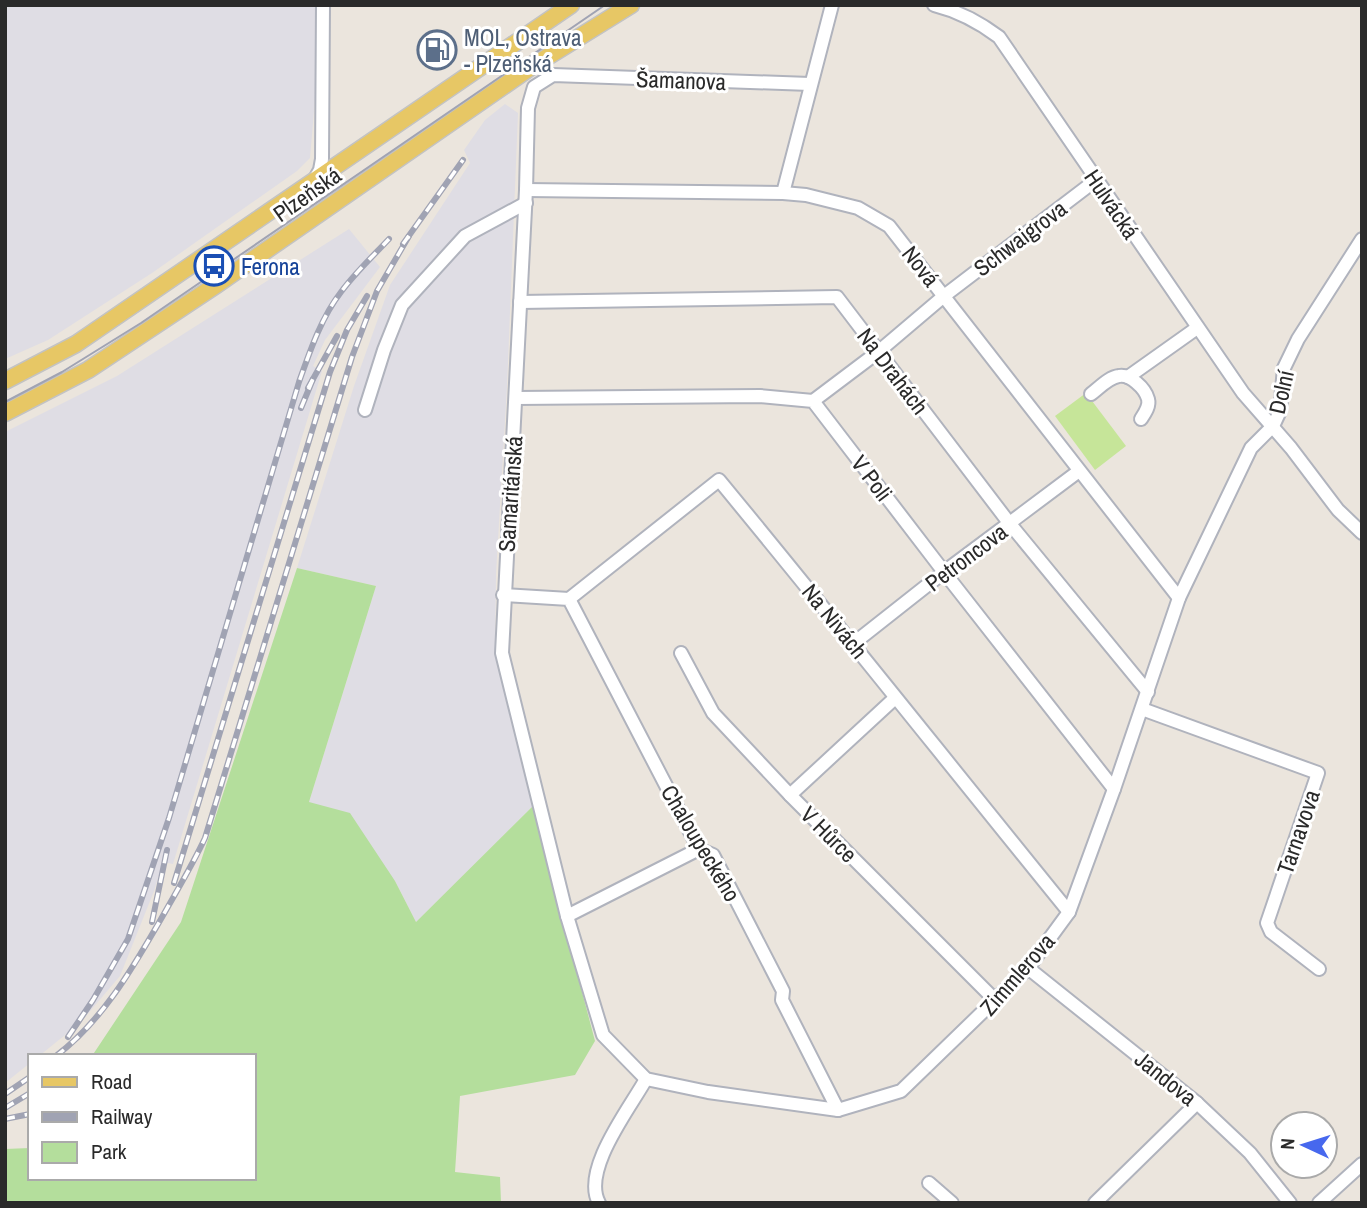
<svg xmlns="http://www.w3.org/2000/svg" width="1367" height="1208" font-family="'Archivo Narrow',sans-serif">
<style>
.industrial{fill:#dfdde4}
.green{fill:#b4de9c}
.pitch{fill:#c6e599}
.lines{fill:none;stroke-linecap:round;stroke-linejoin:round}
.minor-casing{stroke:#b0b3bd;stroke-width:16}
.major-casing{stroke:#c3c3c3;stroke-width:19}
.minor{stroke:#fff;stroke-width:12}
.major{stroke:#e7c765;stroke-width:16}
.tram{stroke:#a0a3b3;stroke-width:2}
.rail-casing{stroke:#a0a3b3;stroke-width:6}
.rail{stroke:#fff;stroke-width:3.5;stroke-dasharray:10;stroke-linecap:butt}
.labels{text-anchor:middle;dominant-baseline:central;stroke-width:6;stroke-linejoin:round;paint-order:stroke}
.service-label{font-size:23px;fill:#4e5e75;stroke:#fff;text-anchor:start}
.street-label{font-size:23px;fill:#2a2a2a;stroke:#fff}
.transit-label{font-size:23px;fill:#164399;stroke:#fff;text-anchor:start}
</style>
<rect width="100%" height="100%" fill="#ebe5dd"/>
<g class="industrial">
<polygon points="5,5 323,5 310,158 297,171 152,273 48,340 5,359"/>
<polygon points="505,104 518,113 507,387 496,574 495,654 533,806 416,922 395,881 309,802 376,586 297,568 354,386 390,285 470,163 464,150 485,120"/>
<polygon points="349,229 380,267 325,340 313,366 322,371 173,864 163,862 154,891 120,976 80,1023 39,1056 30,1056 30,1063 5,1083 5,432 117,376"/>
</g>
<polygon class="green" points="297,568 376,586 309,802 350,813 395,881 416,922 533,806 595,1041 575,1075 460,1096 455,1172 500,1177 501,1203 5,1203 5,1149 30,1148 30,1178 254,1178 254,1056 92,1056 181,922"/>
<polygon class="pitch" points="1086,393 1126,446 1095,470 1055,416"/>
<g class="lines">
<g class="minor-casing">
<g id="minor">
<path d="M934,5C958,11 979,22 999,37L1243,393L1291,448L1338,510L1362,533"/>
<polyline points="810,84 553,75 534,87 528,108 526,190 502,653 567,916 603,1035 646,1079 708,1092 838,1110 901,1091 1028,968 1069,912 1114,789 1179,598 1251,448 1273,426 1280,411 1284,368 1298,339 1362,239"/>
<polyline points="315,179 320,170 322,159 323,5"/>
<polyline points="526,190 783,193 806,195 858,208 889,226 1179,598"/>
<polyline points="783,193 832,5"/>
<polyline points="520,302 837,297 1010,524 1148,692"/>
<polyline points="1128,377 1197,328"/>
<path d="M1091,394C1099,388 1109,377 1119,376C1130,374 1145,388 1148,399C1150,406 1145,413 1141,419"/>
<polyline points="516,398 760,396 813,401 944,572 1114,789"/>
<polyline points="813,401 878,352 944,296 1096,180"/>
<polyline points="365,410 384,350 402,305 465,236 526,203"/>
<polyline points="503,595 569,599 699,849 713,855 783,991 782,1000 838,1110"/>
<path d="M569,599L719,480C837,623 952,768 1069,912"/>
<polyline points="854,643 944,572 1079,471"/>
<polyline points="681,653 713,713 790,795 996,1001"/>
<polyline points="1142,709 1318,773 1267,923 1271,932 1319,969"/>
<polyline points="790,795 895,698"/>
<polyline points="567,916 699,849"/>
<polyline points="1028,968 1197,1103 1250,1153 1290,1203"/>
<polyline points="929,1183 952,1203"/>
<path d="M599,1203C581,1170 630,1108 646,1079"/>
<polyline points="1095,1203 1197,1103"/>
<polyline points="1319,1203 1362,1164"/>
</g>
</g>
<g class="major-casing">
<g id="major">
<polyline points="5,381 76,344 571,5"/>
<polyline points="5,413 88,370 216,285 531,67 631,5"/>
</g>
</g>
<use href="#minor" class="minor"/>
<use href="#major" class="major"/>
<polyline class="tram" points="5,402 62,372 141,323 605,5"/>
<g class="rail-casing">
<g id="rail">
<polyline points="403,244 463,160"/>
<polyline points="308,388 337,336"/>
<polyline points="301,408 313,379"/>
<polyline points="174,883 330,372 347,330 367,296"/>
<polyline points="152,922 167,850"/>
<path d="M68,1037L93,1000L128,939L169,818L299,382C310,351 321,318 341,292C355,273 373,256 389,239"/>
<path d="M56,1056C103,1020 132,969 161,919C176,892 192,866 205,838L352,357L377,291L409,236"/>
<polyline points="5,1094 30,1077"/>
<polyline points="5,1108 30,1093"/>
<polyline points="5,1119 30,1114"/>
</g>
</g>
<use href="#rail" class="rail"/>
</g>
<defs>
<g id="fuel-ring" transform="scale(2.0125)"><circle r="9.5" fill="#fff" stroke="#5c6f8a" stroke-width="1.5"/><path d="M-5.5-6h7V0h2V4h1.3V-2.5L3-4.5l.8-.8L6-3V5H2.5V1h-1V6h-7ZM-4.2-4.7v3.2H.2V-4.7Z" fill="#5c6f8a"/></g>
<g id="bus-ring" transform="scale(2.0125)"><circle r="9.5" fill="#fff" stroke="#1a4fb4" stroke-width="1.5"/><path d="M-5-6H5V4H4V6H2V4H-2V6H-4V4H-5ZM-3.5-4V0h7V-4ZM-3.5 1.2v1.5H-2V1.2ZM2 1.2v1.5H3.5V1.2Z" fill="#1a4fb4"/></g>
</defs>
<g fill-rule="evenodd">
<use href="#fuel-ring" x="437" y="50"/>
<use href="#bus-ring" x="214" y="266"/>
</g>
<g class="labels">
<g class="service-label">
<text x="464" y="37">MOL, Ostrava<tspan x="464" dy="26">- Plzeňská</tspan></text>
</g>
<g class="street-label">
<text transform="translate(681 80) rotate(2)">Šamanova</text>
<text transform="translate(307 194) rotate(-35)">Plzeňská</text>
<text transform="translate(1112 204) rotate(56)">Hulvácká</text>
<text transform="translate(1020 238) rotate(-37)">Schwaigrova</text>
<text transform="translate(921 266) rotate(52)">Nová</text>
<text transform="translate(893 371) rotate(53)">Na Drahách</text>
<text transform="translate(1281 392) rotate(-77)">Dolní</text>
<text transform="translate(872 478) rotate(53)">V Poli</text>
<text transform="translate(510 494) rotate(-86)">Samaritánská</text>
<text transform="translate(966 557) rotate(-37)">Petroncova</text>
<text transform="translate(835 621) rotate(51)">Na Nivách</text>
<text transform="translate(1298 832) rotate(-71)">Tarnavova</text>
<text transform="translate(829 834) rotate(45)">V Hůrce</text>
<text transform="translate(701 843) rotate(59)">Chaloupeckého</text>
<text transform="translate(1017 974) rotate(-49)">Zimmlerova</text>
<text transform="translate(1166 1078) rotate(39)">Jandova</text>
</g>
<g class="transit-label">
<text x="241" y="266">Ferona</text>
</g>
</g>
<rect width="1367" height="1208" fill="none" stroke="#2a2a2a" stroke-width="14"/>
<rect x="28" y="1054" width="228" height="126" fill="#ffffff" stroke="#aaaaaa" stroke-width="2"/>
<rect x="42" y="1077" width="35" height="10" fill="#e7c765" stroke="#aaaaaa" stroke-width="2"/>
<text x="91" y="1089" font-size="21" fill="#2a2a2a">Road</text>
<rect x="42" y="1112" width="35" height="10" fill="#a0a3b3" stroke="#aaaaaa" stroke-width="2"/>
<text x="91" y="1124" font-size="21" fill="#2a2a2a">Railway</text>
<rect x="42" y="1142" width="35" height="21" fill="#b4de9c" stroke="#aaaaaa" stroke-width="2"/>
<text x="91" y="1159" font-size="21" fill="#2a2a2a">Park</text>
<g transform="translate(1304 1145) rotate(274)"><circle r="33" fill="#ffffff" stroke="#aaaaaa" stroke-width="2"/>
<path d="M0-5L12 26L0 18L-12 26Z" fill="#4768ee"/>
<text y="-10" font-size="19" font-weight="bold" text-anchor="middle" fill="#2a2a2a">N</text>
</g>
</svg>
